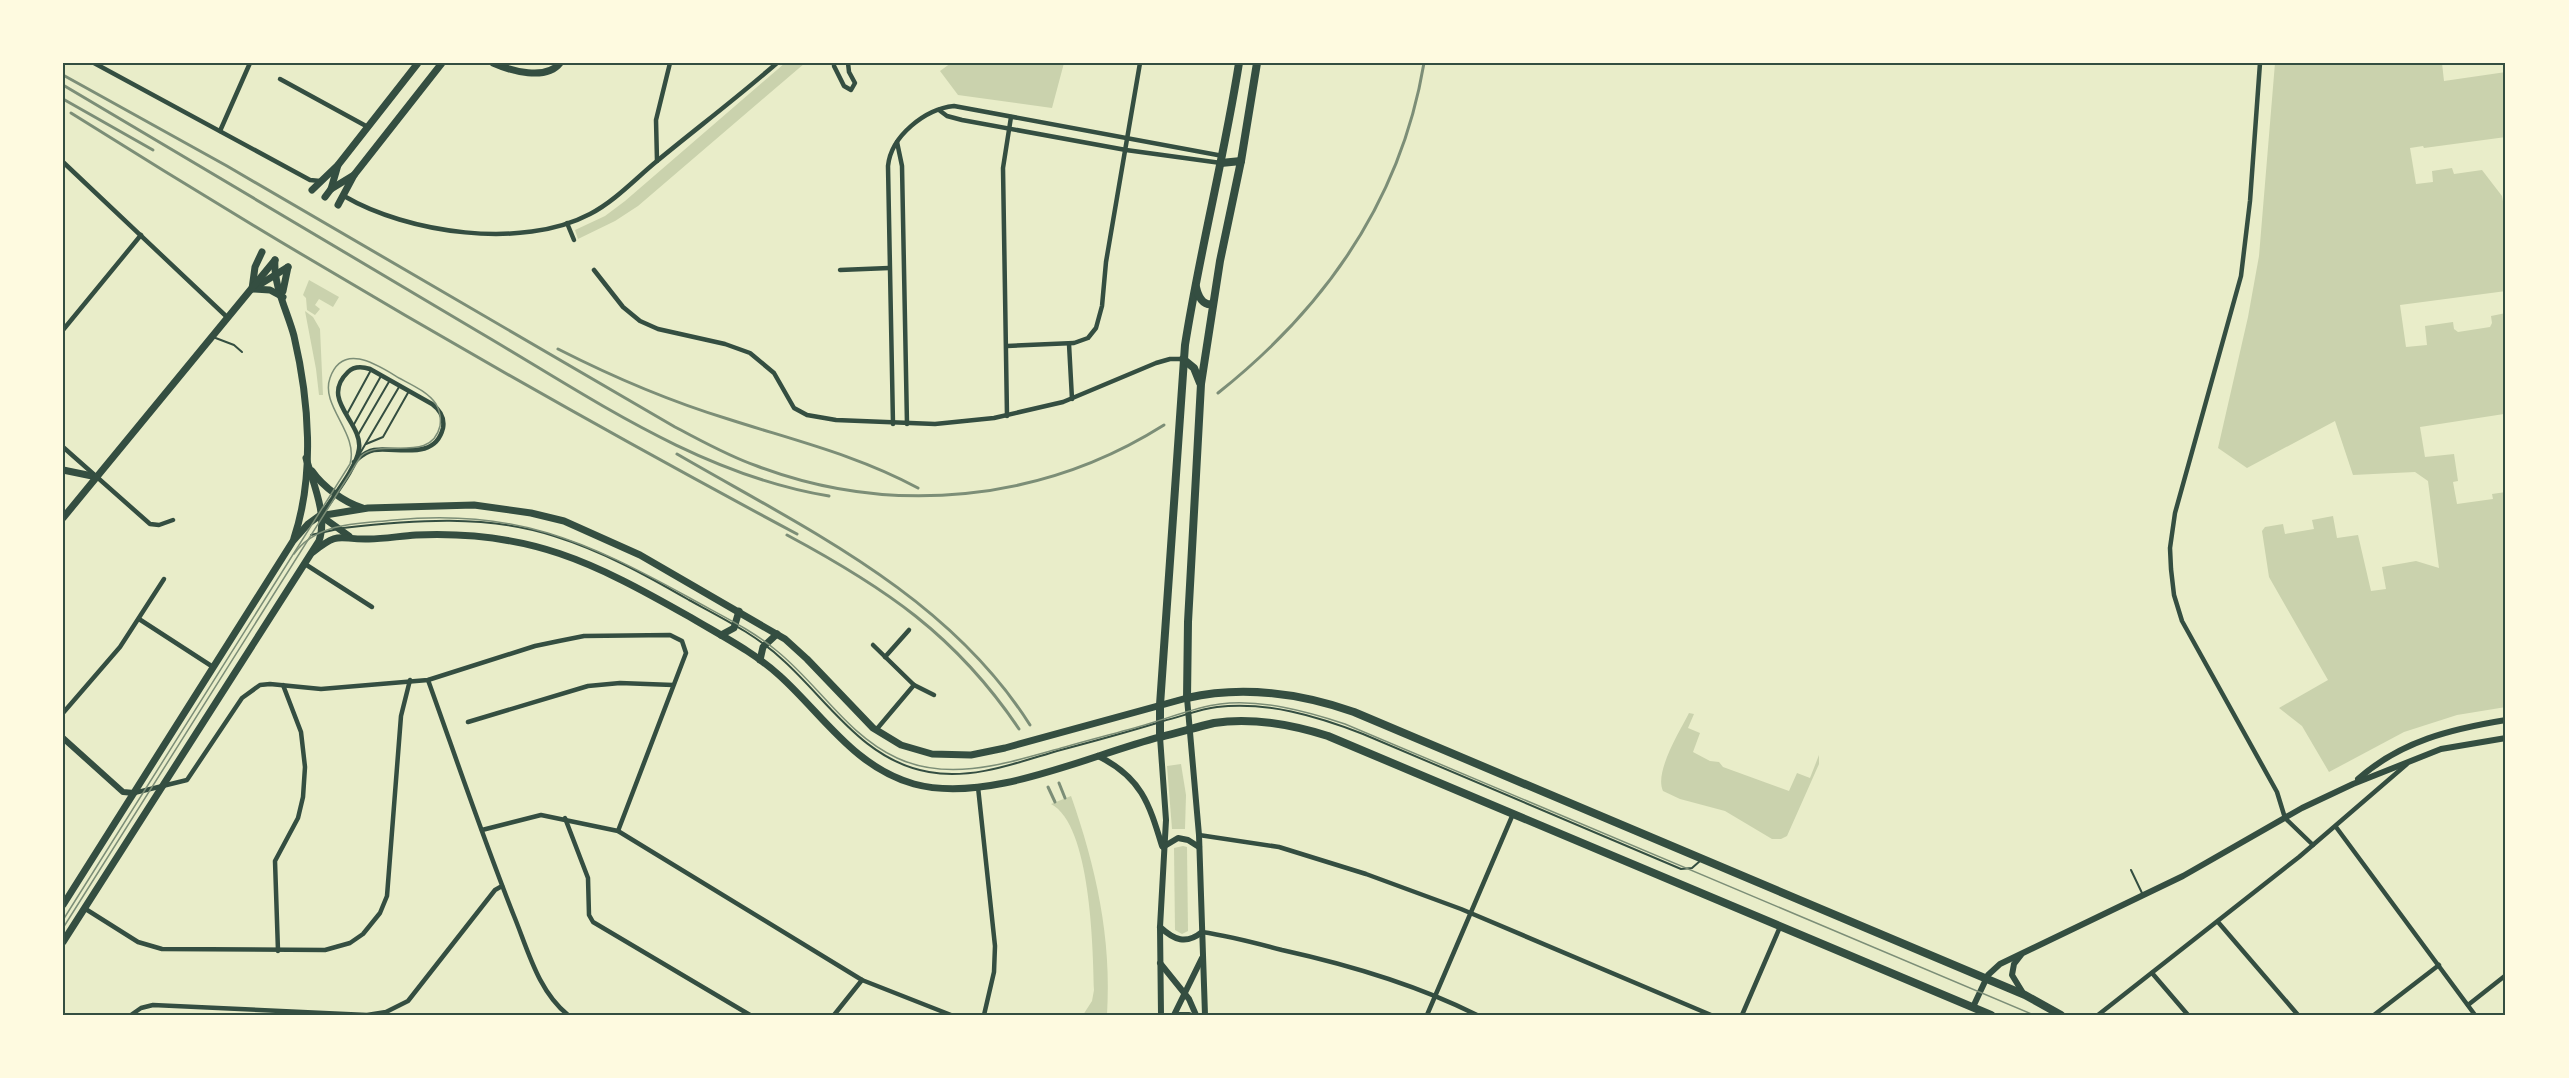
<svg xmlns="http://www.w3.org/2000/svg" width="2569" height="1078" font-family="'Crimson Pro',serif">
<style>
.green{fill:#cad2ad}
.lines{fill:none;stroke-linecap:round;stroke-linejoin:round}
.service{stroke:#344e41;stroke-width:2}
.minor{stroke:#344e41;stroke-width:4.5}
.tertiary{stroke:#344e41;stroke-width:6}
.secondary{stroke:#344e41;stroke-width:7}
.primary{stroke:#344e41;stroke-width:8}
.tram{stroke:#7c8e77;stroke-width:1.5}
.rail{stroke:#7c8e77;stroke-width:3}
.neatline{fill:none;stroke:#344e41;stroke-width:2}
</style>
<rect width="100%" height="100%" fill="#e9edc9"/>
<g class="green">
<polygon points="785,63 805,63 638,206 615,221 578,239 575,230 605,216 625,201"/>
<polygon points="951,63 1064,63 1052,108 958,95 940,71"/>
<polygon points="2275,63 2442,63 2444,81 2506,72 2506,137 2424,148 2423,146 2410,148 2416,184 2433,182 2432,171 2452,168 2454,174 2482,170 2502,196 2506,218 2506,291 2400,305 2406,347 2427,345 2425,326 2453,322 2454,329 2458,332 2490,327 2492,323 2491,316 2506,313 2506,421 2504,414 2420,427 2425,457 2454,454 2458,481 2453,482 2457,504 2493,499 2492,494 2506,492 2506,707 2457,715 2404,732 2329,772 2302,726 2279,708 2328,680 2269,577 2262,531 2265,527 2283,524 2285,534 2314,529 2312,520 2333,516 2337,538 2358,535 2371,591 2386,589 2382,567 2416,561 2439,568 2428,481 2415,472 2353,475 2335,421 2247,468 2218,448 2248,317 2259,256"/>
<polygon points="309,280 339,297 333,307 319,299 315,305 320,309 315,315 307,310 306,298 303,295"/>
<polygon points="305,311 313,317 320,329 323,395 319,395 316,369"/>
<path d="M1689,713L1694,714L1688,728L1700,733L1693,752L1710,761L1719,762L1723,767L1789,791L1797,773L1810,778L1819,755V764L1787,836L1781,839H1772L1725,811L1680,799L1663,791C1654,772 1680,731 1689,713Z"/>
<polygon points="1181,764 1186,795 1185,829 1172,829 1167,766"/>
<path d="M1071,796C1096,867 1112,939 1107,1015H1083L1092,1001L1094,990C1093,948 1091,825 1051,804Z"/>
<polygon points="1183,846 1187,847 1188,931 1182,934 1175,930 1174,848"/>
</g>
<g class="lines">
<g class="service">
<polyline points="213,337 234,345 242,352"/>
<polyline points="347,414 371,370"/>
<polyline points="353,426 381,376"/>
<polyline points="358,435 390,380"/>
<polyline points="366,444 383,437 409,391"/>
<polyline points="359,455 399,387"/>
<path d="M343,528C413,520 487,514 554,536C602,551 646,575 689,600C722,618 757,635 784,661C829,702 864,761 929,772C972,780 1016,763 1057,751C1091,742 1124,733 1157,723"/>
<polyline points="311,535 338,529"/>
<path d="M1163,721C1181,717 1199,709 1217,707C1266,701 1317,716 1363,734L1681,869L1692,868L1700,861"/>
<polyline points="2131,870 2142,893"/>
</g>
<g class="minor">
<polyline points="94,63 310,180 320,181"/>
<polyline points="2260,63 2250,201 2241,276 2175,513 2170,548 2171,569 2174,595 2182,621 2277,792 2285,818 2313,845"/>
<polyline points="834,66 844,86 851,90 855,83 849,72 848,63"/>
<polyline points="280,79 366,126"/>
<polyline points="939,110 947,116 962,120 1126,150 1221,163"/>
<polyline points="220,131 250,63"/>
<polyline points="897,142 902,166 907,424"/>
<polyline points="657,161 656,120 670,63"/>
<polyline points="63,162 228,318"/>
<path d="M344,196C407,233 522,250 590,214C615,201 635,179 657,161C697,128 738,97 777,63"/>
<polyline points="567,223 574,240"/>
<polyline points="594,270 623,307 640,321 658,329 725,344 750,353 774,373 794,408 807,415 836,420 935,424 994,418 1063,402 1156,363 1170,359 1183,359"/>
<polyline points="840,270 889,268"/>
<polyline points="63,330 141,235"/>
<polyline points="1069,344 1072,399"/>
<polyline points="1007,346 1074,343 1088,338 1096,328 1102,306 1106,262 1140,63"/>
<polyline points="1007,416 1003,168 1011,117"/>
<path d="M893,424L888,166C891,136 925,109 954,106L1223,156"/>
<polyline points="63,447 150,524 159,525 173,520"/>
<path d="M322,514C333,496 356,469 359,449C363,422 319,400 348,372C354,366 361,366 370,369L432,404C440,410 445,417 443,428C435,461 398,447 374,450C366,451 360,457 354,462"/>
<polyline points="305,564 372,607"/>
<polyline points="139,619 213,667"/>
<polyline points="873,645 914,685 934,695"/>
<polyline points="885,657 909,630"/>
<path d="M428,680C456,758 483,838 514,916C528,950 538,991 568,1015"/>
<polyline points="63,713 120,647 164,579"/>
<polyline points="468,722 588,686 620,683 673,685"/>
<polyline points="876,730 914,685"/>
<polyline points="978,787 995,946 994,972 984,1015"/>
<polyline points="134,793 187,780 242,698 260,685 270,684 321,689 428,680 535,646 559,641 584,636 670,635 682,641 686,653 618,831"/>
<polyline points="565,818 588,878 589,915 593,922 750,1015"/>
<polyline points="2336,827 2475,1015"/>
<polyline points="482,830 541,815 618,831 862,980 951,1015"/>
<polyline points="1199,835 1279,847 1366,874 1461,909 1711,1015"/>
<polyline points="84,908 138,942 162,949 325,950 350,943 363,934 380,913 387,896 401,716 410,680"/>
<polyline points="2218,922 2298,1015"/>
<path d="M1202,932C1229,936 1256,943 1282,950C1350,965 1415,984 1477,1015"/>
<polyline points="278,951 275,861 298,818 303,797 305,767 301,732 283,685"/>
<polyline points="2152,973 2188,1015"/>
<polyline points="2468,1005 2506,975"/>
<polyline points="131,1015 141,1008 153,1005 367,1015 386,1012 408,1001 495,890 502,886"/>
<polyline points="834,1015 862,980"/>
<polyline points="1427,1015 1513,814"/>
<polyline points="1742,1015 1780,927"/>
<polyline points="2098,1015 2299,857 2407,764"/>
<polyline points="2374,1015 2439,965"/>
</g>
<g class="tertiary">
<polyline points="1187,698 1199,835 1205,1015"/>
<polyline points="1160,737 1166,820 1160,927 1161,1015"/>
<polyline points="63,738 123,792 134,793"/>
<path d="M1098,756C1141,777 1149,803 1162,846"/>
<path d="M2358,779C2401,741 2451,729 2506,720"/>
<polyline points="1163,847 1178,838 1188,840 1199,847"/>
<path d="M1160,927C1174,940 1186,945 1202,932"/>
<polyline points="2021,955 2014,964 2012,975 2023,993"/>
<polyline points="1160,963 1189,999 1196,1015"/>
<polyline points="1973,1007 1988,975 2000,964 2183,876 2302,808 2353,784 2441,749 2506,738"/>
<polyline points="1174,1015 1202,958"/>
<polyline points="1179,1015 1189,1015"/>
</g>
<g class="secondary">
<path d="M493,63C511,71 546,81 560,63"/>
<polyline points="331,189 338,165"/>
<polyline points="312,190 338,165 418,63"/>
<polyline points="325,197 331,189 354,175"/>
<polyline points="338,205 354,175 442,63"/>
<path d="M275,260C273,285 288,313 294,336C309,400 315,475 294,538"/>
<polyline points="254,288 288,267"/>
<polyline points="252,289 255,267 262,252"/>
<polyline points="254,289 270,290 283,297"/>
<polyline points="283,291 288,267"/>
<polyline points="63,470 97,477"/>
<path d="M312,471C323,487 345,503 363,508"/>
<polyline points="321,516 349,536"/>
<polyline points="63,518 275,260"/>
<path d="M313,552C341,530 338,540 369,539C384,539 400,536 416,535C530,530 593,562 690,617C720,635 754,652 780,676C823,715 854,767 914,784C988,804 1087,756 1160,737"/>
<polyline points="721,635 734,628 739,611"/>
<polyline points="760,660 763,647 777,634"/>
<polyline points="63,905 293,541 308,524 319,516 368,508 474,505 531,513 564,521 640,555 785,639 807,659 873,728 901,745 932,754 971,755 1005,748 1187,698"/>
<path d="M63,942L319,541C328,516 313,483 306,458"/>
</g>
<g class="primary">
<path d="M1239,63C1224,158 1200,250 1185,345L1160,705V737C1178,733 1196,727 1214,723C1251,717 1293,725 1328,736L1991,1015"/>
<path d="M1257,63L1241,161L1220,261L1201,384L1188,622L1187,698C1244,685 1299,693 1354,712L2025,995L2061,1015"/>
<polyline points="1221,163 1241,161"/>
<path d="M1196,287C1198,296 1203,306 1213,304"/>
<polyline points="1183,359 1194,368 1200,383"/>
</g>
<g class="tram">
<path d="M294,554C316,522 359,524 394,520C514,508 586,541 688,597C718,614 751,629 777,651C819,685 847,735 897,758C951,783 1010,762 1065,747C1093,739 1121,732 1148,724C1172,717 1196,707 1220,704C1261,699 1306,711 1345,724L2034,1015"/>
<path d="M63,920L350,464C359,433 320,406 330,378C343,341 379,366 399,378C412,385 428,392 436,404C440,411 441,419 440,426C431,464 383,437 361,456L63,928"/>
</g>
<g class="rail">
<path d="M63,75L227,166L675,427C702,441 728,456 757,466C892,517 1042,502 1164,425"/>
<path d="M63,85C201,168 340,250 479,332C590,397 700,475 829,496"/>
<polyline points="63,99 153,150"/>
<path d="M71,113C308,262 550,402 797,534"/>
<path d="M558,349C613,377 669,401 728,419C793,440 857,455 918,488"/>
<path d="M1218,393C1325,308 1401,200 1424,63"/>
<path d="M677,454C806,529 948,595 1030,725"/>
<path d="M787,535C884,587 956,635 1019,729"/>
<polyline points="1059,783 1065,798"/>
<polyline points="1048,787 1055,802"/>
</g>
</g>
<rect width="2569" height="1078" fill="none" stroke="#fefae0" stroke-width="129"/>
<rect x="64" y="64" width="2440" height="950" class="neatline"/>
</svg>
